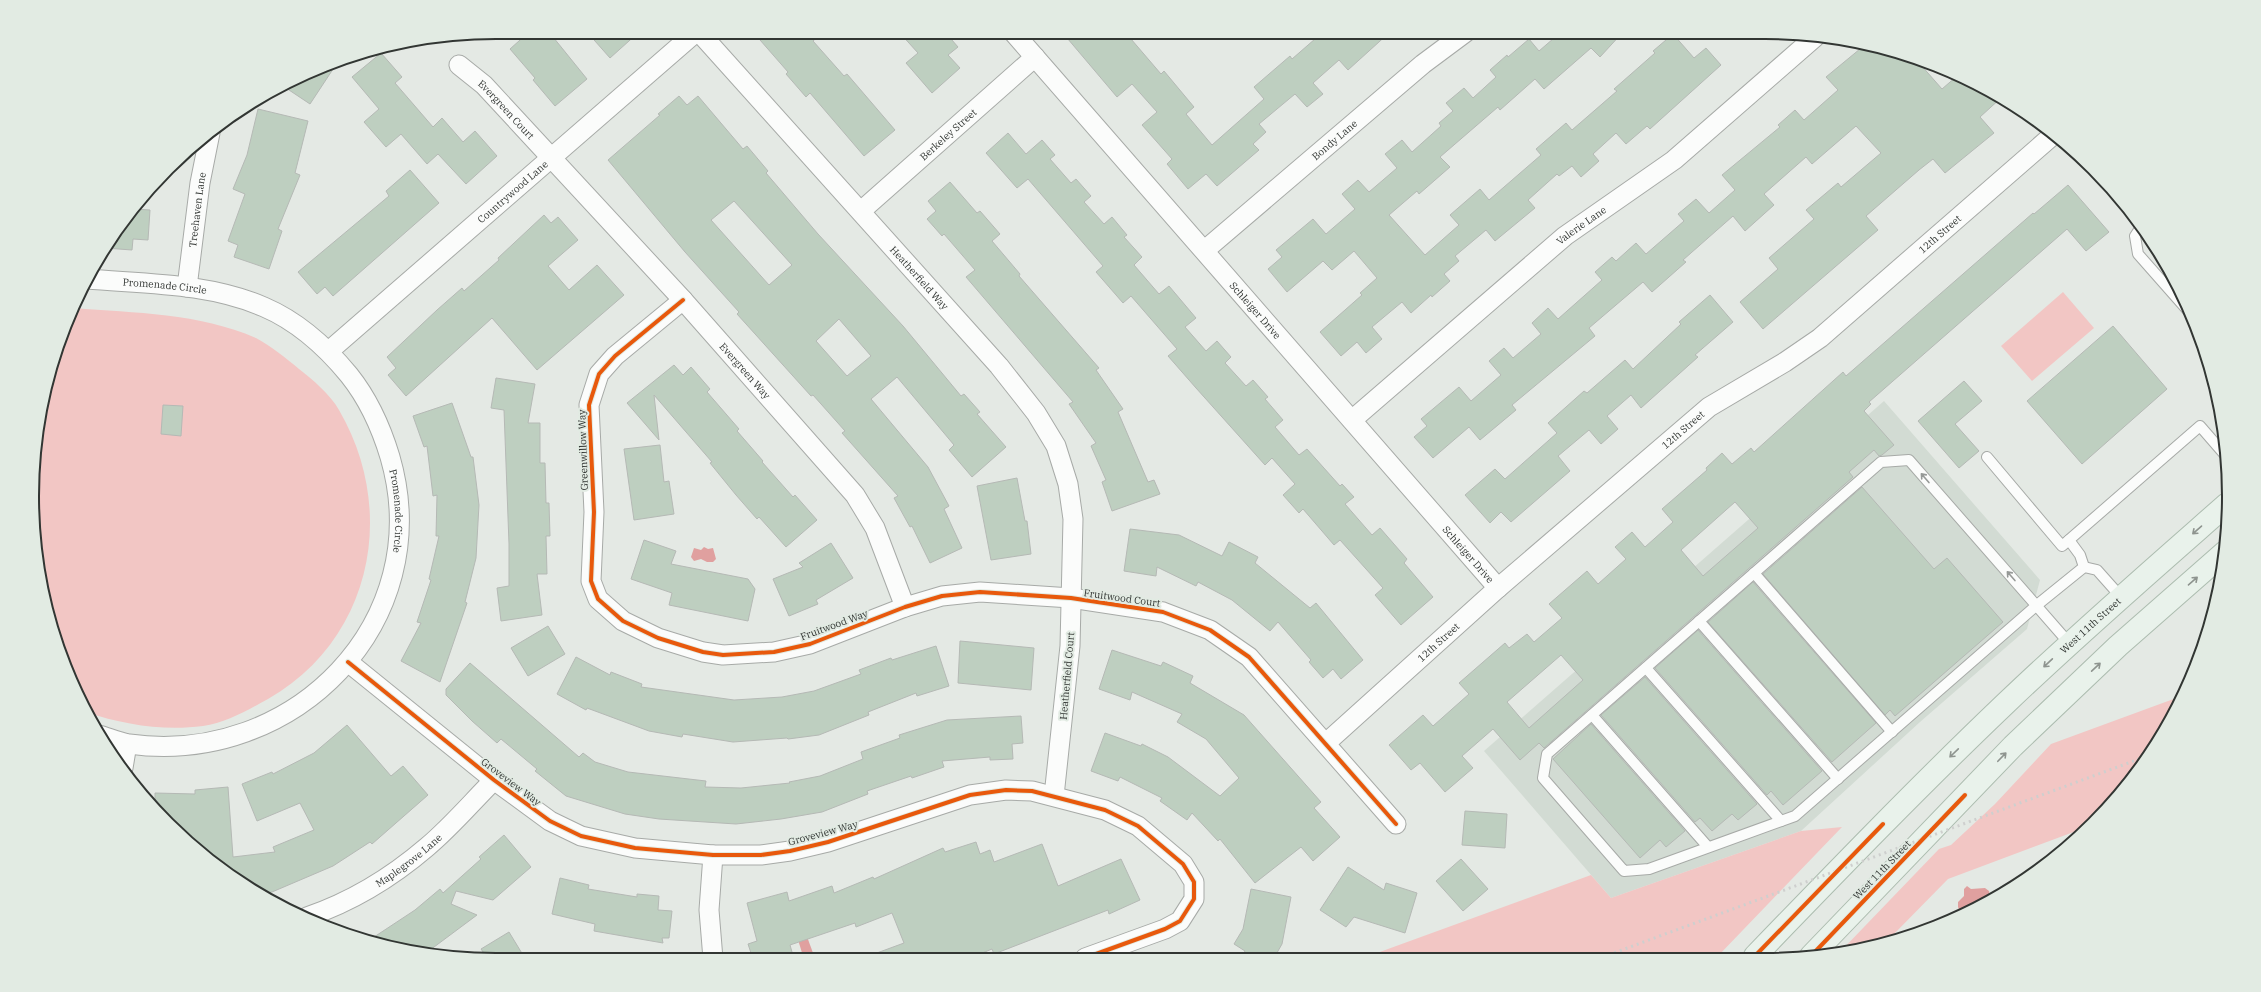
<svg xmlns="http://www.w3.org/2000/svg" width="2261" height="992" font-family="'IBM Plex Serif',serif">
<style>
.built{fill:#d2dbd3}
.green{fill:#f2c6c4}
.water{fill:#e0a09f}
.building{fill:#becfc0;stroke:#b5b9b5;fill-rule:evenodd}
.lines{fill:none;stroke-linecap:round;stroke-linejoin:round}
.lane-casing{stroke:#a7aaa7;stroke-width:12}
.street-casing{stroke:#a7aaa7;stroke-width:21}
.primary-casing{stroke:#acbcaf;stroke-width:24}
.lane{stroke:#fbfcfb;stroke-width:10}
.street{stroke:#fbfcfb;stroke-width:19}
.primary{stroke:#e9f2eb;stroke-width:22}
.rail{stroke:#cecfce;stroke-width:3;stroke-dasharray:2 4;stroke-linecap:butt}
.cycleway-casing{stroke:#e2ebe3;stroke-width:6}
.cycleway{stroke:#e8590c;stroke-width:4}
.oneway{stroke:#969997}
.oneway2{stroke:#8e948f}
.labels{text-anchor:middle;dominant-baseline:central;stroke-width:4;stroke-linejoin:round;paint-order:stroke}
.street-label{font-size:10px;fill:#323633;stroke:#e2ebe3}
.rim{fill:none;stroke:#323633;stroke-width:2}
</style>
<rect width="100%" height="100%" fill="#e4e9e4"/>
<polygon class="built" points="1884,401 2040,580 2027,629 1920,722 1801,831 1611,898 1484,751"/>
<g class="green">
<polygon points="2063,292 2094,328 2032,381 2001,346"/>
<path d="M74,308C135,313 199,313 256,338C271,346 286,358 299,369C313,380 330,394 339,410C398,511 372,640 268,699C248,710 226,723 203,726C164,731 124,725 86,712L67,673L41,586L32,496L41,406L57,347Z"/>
<polygon points="2179,697 2151,754 2087,827 1948,879 1894,934 1896,937 1892,940 1839,953 1939,849 1951,845 1995,804 2051,744"/>
<polygon points="1842,827 1718,956 1366,957 1591,875 1611,898 1801,831"/>
</g>
<g class="water">
<polygon points="704,547 708,549 713,548 716,559 713,562 707,562 701,559 694,561 691,557 694,548 701,550"/>
<path d="M1967,886L1971,889L1985,888L1989,891L1990,897C1988,900 1967,914 1962,916L1958,907V902L1964,896V889Z"/>
<polygon points="802,923 813,953 803,956 799,943"/>
</g>
<g class="building">
<polygon points="529,32 549,32 587,79 555,106 533,80 535,78 510,49"/>
<polygon points="587,32 639,32 610,58"/>
<polygon points="753,32 823,32 813,41 844,76 847,74 895,130 864,156 810,93 806,97 786,74 788,72"/>
<polygon points="899,32 945,32 958,47 948,55 960,68 932,93 906,63 918,53"/>
<polygon points="1062,32 1125,32 1161,74 1164,71 1194,107 1186,114 1212,145 1264,99 1254,87 1290,56 1292,59 1323,32 1390,32 1348,70 1339,60 1313,83 1323,94 1307,107 1295,94 1259,124 1266,132 1253,144 1259,150 1217,186 1206,174 1188,189 1167,164 1172,159 1142,125 1157,112 1132,84 1117,97"/>
<polygon points="1561,32 1623,32 1600,57 1591,48 1544,89 1535,79 1500,110 1498,107 1440,157 1450,167 1419,194 1417,191 1389,215 1425,255 1459,225 1450,215 1480,189 1489,200 1541,155 1536,149 1566,123 1572,130 1617,91 1614,89 1655,53 1653,51 1673,34 1694,58 1706,48 1721,65 1650,129 1647,126 1626,144 1616,133 1593,154 1599,161 1581,177 1572,166 1559,176 1557,174 1528,200 1535,208 1495,241 1486,230 1455,256 1459,261 1444,274 1450,281 1432,297 1431,295 1411,313 1402,302 1372,327 1382,339 1366,353 1357,342 1341,356 1320,332 1362,295 1360,293 1377,278 1354,251 1332,270 1323,261 1287,292 1268,269 1282,257 1276,250 1313,219 1326,234 1355,209 1342,194 1358,180 1369,192 1397,168 1385,154 1402,140 1412,152 1441,126 1439,123 1453,111 1446,103 1464,88 1473,98 1496,77 1490,70 1507,55 1508,57 1529,39 1539,51"/>
<polygon points="1866,44 1913,56 1942,89 1957,76 1997,94 2002,97 1980,117 1994,133 1945,173 1933,159 1919,170 1866,216 1878,230 1763,329 1740,302 1778,269 1769,258 1814,219 1806,210 1838,183 1841,187 1881,153 1856,126 1812,164 1806,157 1764,194 1774,205 1745,231 1733,216 1683,260 1686,262 1652,292 1643,282 1589,328 1595,336 1512,405 1516,410 1480,440 1469,427 1433,458 1414,437 1427,426 1421,419 1459,387 1471,401 1501,375 1489,361 1504,348 1513,358 1541,334 1532,323 1548,308 1558,319 1602,280 1595,272 1612,257 1616,261 1636,243 1646,254 1684,221 1678,214 1696,199 1709,213 1735,190 1722,175 1780,127 1778,125 1795,110 1804,120 1838,90 1826,77"/>
<polygon points="381,53 402,77 395,83 433,127 442,118 463,142 475,131 497,156 466,184 438,154 427,164 401,134 386,147 364,122 379,109 352,77"/>
<polygon points="339,60 310,104 283,86"/>
<path d="M679,96L687,105L698,96L743,149L747,146L768,171L766,173L818,234L903,326L961,396L964,394L980,412L977,414L1006,447L972,477L949,450L954,445L897,377L871,399L928,467L949,506L944,509L962,548L930,563L912,526L910,527L894,498L898,496L842,433L845,431L813,395L811,396L737,314L739,312L685,252L608,160L660,115L658,114ZM734,201L792,265L769,285L711,220ZM839,319L871,356L847,376L816,341Z"/>
<polygon points="258,109 308,121 295,173 300,175 278,229 282,231 269,269 234,257 238,245 228,241 245,194 233,189 247,155"/>
<polygon points="1008,133 1026,154 1042,140 1055,155 1050,159 1071,183 1076,179 1091,196 1084,202 1104,224 1112,217 1127,235 1124,237 1142,257 1134,265 1159,294 1169,286 1196,318 1185,327 1206,351 1217,341 1231,357 1225,363 1246,386 1253,380 1268,397 1265,399 1283,420 1275,427 1299,455 1307,449 1340,486 1342,484 1354,497 1345,504 1372,535 1380,528 1407,559 1404,563 1433,597 1401,625 1375,595 1383,588 1340,540 1334,545 1303,509 1299,513 1283,495 1295,484 1272,458 1265,465 1196,388 1168,356 1177,349 1131,296 1123,303 1096,272 1103,266 1028,179 1017,188 986,153"/>
<polygon points="410,170 439,203 333,296 325,287 317,294 298,272 389,196 386,191"/>
<polygon points="950,182 977,213 980,211 1000,234 992,241 1020,274 1019,276 1099,368 1096,370 1123,409 1118,412 1148,482 1154,480 1160,494 1112,511 1102,482 1106,480 1091,446 1096,443 1069,404 1073,402 966,277 975,270 944,234 942,236 927,219 936,211 928,201"/>
<path d="M2068,185L2109,232L2086,251L2067,229L1869,402L1871,404L1864,411L1894,445L1882,455L1879,456L1874,450L1849,472L1853,477L1544,748L1539,743L1520,760L1493,729L1462,756L1473,768L1445,792L1420,763L1411,770L1389,745L1423,715L1433,726L1469,694L1459,683L1505,643L1509,648L1527,634L1534,642L1562,618L1549,604L1587,571L1598,584L1626,559L1615,547L1632,532L1645,547L1673,522L1662,509L1707,470L1706,468L1722,453L1732,464L1751,448L1754,452L1843,372L1846,376L2033,213L2034,214ZM1735,502L1758,528L1703,576L1681,550ZM1561,655L1583,680L1529,728L1507,702Z"/>
<polygon points="135,207 135,209 150,210 148,240 133,239 132,250 105,248"/>
<polygon points="544,215 551,223 558,217 578,240 548,266 569,290 597,265 624,295 537,370 492,318 406,396 388,375 396,368 387,357 437,310 462,288 464,291 499,260 498,258"/>
<polygon points="1710,295 1733,322 1695,355 1698,357 1641,408 1631,395 1607,416 1618,429 1601,444 1589,430 1558,456 1570,471 1511,522 1501,512 1490,523 1465,495 1495,469 1505,479 1557,433 1548,423 1584,391 1587,393 1625,360 1633,369 1681,324 1679,322"/>
<polygon points="2113,326 2167,389 2082,464 2027,401"/>
<polygon points="674,365 683,375 691,367 710,389 707,392 739,429 737,431 763,461 762,462 793,497 795,495 817,520 786,547 759,517 757,519 736,495 710,463 712,462 654,395 659,440 627,403"/>
<polygon points="496,378 535,384 528,423 540,423 540,463 545,463 546,503 549,503 550,536 546,536 547,574 537,574 542,615 501,621 497,588 509,586 509,544 504,410 491,408"/>
<polygon points="1964,381 1982,401 1955,424 1979,451 1959,468 1918,421"/>
<polygon points="452,403 471,457 473,457 479,505 476,558 465,602 467,603 440,682 401,661 421,623 417,622 431,580 429,579 439,536 436,536 437,495 433,496 427,446 424,447 413,416"/>
<polygon points="163,405 183,406 181,436 161,434"/>
<polygon points="660,445 664,482 669,481 674,514 634,520 624,449"/>
<polygon points="1017,478 1025,521 1027,521 1031,554 991,560 977,486"/>
<polygon points="1862,487 1934,569 1947,558 2003,622 1895,716 1890,710 1885,715 1763,574"/>
<polygon points="1130,529 1179,535 1222,556 1229,542 1258,557 1255,563 1310,608 1316,603 1363,660 1341,679 1333,669 1323,678 1309,662 1311,660 1278,622 1270,631 1232,600 1198,582 1196,586 1157,567 1156,576 1124,571"/>
<polygon points="644,540 676,551 671,564 748,579 755,589 748,621 669,605 672,593 631,579"/>
<polygon points="831,543 853,578 816,600 818,604 789,616 773,579 803,567 799,563"/>
<polygon points="1753,582 1876,723 1832,762 1708,622"/>
<polygon points="548,626 565,654 528,676 511,648"/>
<polygon points="1698,630 1822,771 1783,805 1771,791 1767,795 1655,668"/>
<polygon points="960,641 1034,648 1031,690 958,683"/>
<polygon points="936,646 949,686 917,696 916,693 868,712 869,715 819,735 788,739 787,738 733,742 683,734 682,737 649,731 587,708 586,710 557,694 576,657 610,675 611,672 642,684 641,687 734,700 782,697 814,691 861,674 859,670 891,658 892,660"/>
<polygon points="1112,650 1161,666 1163,662 1193,676 1190,683 1244,715 1321,802 1314,808 1340,837 1313,861 1301,847 1255,883 1220,839 1218,841 1192,813 1187,820 1160,801 1162,798 1120,777 1118,781 1091,771 1105,733 1141,746 1142,744 1168,757 1220,796 1239,778 1206,739 1177,722 1182,714 1132,692 1130,700 1099,689"/>
<polygon points="470,663 579,757 583,753 595,762 628,772 706,781 705,787 741,788 790,783 789,782 820,776 863,759 861,752 900,738 899,735 947,720 1021,716 1023,743 1012,744 1013,759 990,760 990,757 942,761 944,767 912,778 911,776 867,791 868,794 822,812 781,819 736,824 659,819 625,814 566,796 535,771 537,769 501,739 497,743 472,721 446,695 446,689"/>
<polygon points="1645,677 1757,804 1738,820 1732,814 1712,831 1700,818 1695,822 1601,715"/>
<polygon points="1591,724 1685,831 1666,847 1660,840 1640,858 1553,759"/>
<polygon points="347,725 391,776 403,766 428,795 372,844 370,842 333,866 272,892 259,894 190,845 155,809 155,793 195,794 195,790 228,787 233,857 275,852 273,847 314,830 300,803 257,821 242,784 272,772 273,774 314,753"/>
<polygon points="1465,811 1507,814 1505,848 1462,845"/>
<polygon points="504,835 531,867 493,900 456,891 451,904 477,915 426,953 406,951 368,941 415,910 440,889 443,893 481,859 479,857"/>
<polygon points="976,842 980,854 990,850 994,862 1042,844 1058,886 1121,859 1140,900 1109,914 1108,910 994,954 992,949 968,959 867,959 866,957 904,943 892,913 856,927 855,923 790,945 794,959 753,959 748,944 757,941 747,903 787,892 789,901 832,886 834,893 873,877 874,879 943,848 945,852"/>
<polygon points="1461,859 1488,889 1463,911 1436,881"/>
<polygon points="1348,867 1384,890 1386,883 1417,893 1405,933 1354,917 1346,927 1320,910"/>
<polygon points="560,878 589,885 588,889 637,897 637,894 659,896 658,910 672,911 669,938 662,938 663,943 594,931 595,924 552,914"/>
<polygon points="1251,889 1291,897 1282,944 1274,958 1241,958 1245,951 1234,944 1243,929"/>
<polygon points="509,932 526,960 488,959 481,949"/>
</g>
<g class="lines">
<g class="lane-casing">
<g id="lane">
<polyline points="2141,227 2135,236 2138,254 2190,313"/>
<polyline points="1987,457 2062,546 2200,426 2226,456"/>
<polyline points="2069,540 2080,555 2084,567 2037,605 1795,816 1649,869 1624,871 1543,778 1547,754 1881,462 1909,460 2069,643"/>
<polyline points="2084,567 2097,570 2121,597"/>
<polyline points="1754,573 1892,732"/>
<polyline points="1699,621 1838,779"/>
<polyline points="1646,668 1781,821"/>
<polyline points="1592,715 1708,847"/>
</g>
</g>
<g class="street-casing">
<g id="street">
<path id="s1" d="M699,32L999,366L1036,413L1056,446L1068,484L1073,519L1070,646L1054,796"/>
<path id="s2" d="M1013,32L1498,588"/>
<path id="s3" d="M459,65L484,85L683,300L855,495L875,528L905,607"/>
<path id="s4" d="M861,211L1035,57"/>
<path id="s5" d="M1205,250L1423,64L1466,32"/>
<path id="s6" d="M87,279C147,284 209,283 264,307C299,322 326,347 349,375C369,400 381,427 390,457C438,622 293,767 129,744C119,742 109,738 99,735"/>
<path id="s7" d="M187,287L200,183L210,133"/>
<polyline points="683,300 615,356 599,374 589,405 594,512 591,581 598,599 623,621 658,638 703,652 723,655 774,652 810,644 905,607 942,596 980,592 1071,598 1163,612 1210,630 1249,657 1396,824"/>
<path id="s8" d="M329,351L696,32"/>
<path id="s9" d="M1352,420L1565,236L1674,160L1815,37"/>
<polyline points="348,662 494,780 550,821 581,836 635,848 713,855 761,855 790,851 828,842 970,795 1006,790 1032,791 1105,810 1138,826 1183,864 1194,882 1194,899 1180,921 1165,929 1085,958"/>
<path id="s10" d="M1326,743L1498,588L1709,407L1785,362L1820,338L2053,135"/>
<polyline points="123,768 127,744"/>
<path id="s11" d="M307,917C351,902 392,877 427,847C451,827 472,802 494,780"/>
<polyline points="713,959 709,910 713,855"/>
</g>
</g>
<g class="primary-casing">
<g id="primary">
<path id="s12" d="M1755,956C1837,871 1919,786 2005,704C2077,635 2152,570 2227,504"/>
<polyline points="1811,956 2013,746 2118,646 2225,552"/>
</g>
</g>
<use href="#lane" class="lane"/>
<use href="#street" class="street"/>
<use href="#primary" class="primary"/>
<polyline class="rail" points="1603,957 2150,755"/>
<g class="cycleway-casing">
<g id="cycleway">
<polyline points="683,300 615,356 599,374 589,405 594,512 591,581 598,599 623,621 658,638 703,652 723,655 774,652 810,644 905,607 942,596 980,592 1071,598 1163,612 1210,630 1249,657 1396,824"/>
<polyline points="348,662 494,780 550,821 581,836 635,848 713,855 761,855 790,851 828,842 970,795 1006,790 1032,791 1105,810 1138,826 1183,864 1194,882 1194,899 1180,921 1165,929 1085,958"/>
<polyline points="1755,956 1883,824"/>
<polyline points="1811,956 1965,795"/>
</g>
</g>
<use href="#cycleway" class="cycleway"/>
</g>
<defs><path id="oneway-shaft" d="M-6 0H5M1.5-3L5.5 0L1.5 3" fill="none" stroke-width="1.6" stroke-linecap="round" stroke-linejoin="round"/></defs>
<g class="oneway">
<use href="#oneway-shaft" transform="translate(1925 478) rotate(-131)"/>
<use href="#oneway-shaft" transform="translate(2011 576) rotate(-131)"/>
</g>
<g class="oneway2">
<use href="#oneway-shaft" transform="translate(2197 530) rotate(139)"/>
<use href="#oneway-shaft" transform="translate(2193 581) rotate(-41)"/>
<use href="#oneway-shaft" transform="translate(2048 663) rotate(137)"/>
<use href="#oneway-shaft" transform="translate(2096 667) rotate(-43)"/>
<use href="#oneway-shaft" transform="translate(1954 753) rotate(136)"/>
<use href="#oneway-shaft" transform="translate(2002 757) rotate(-46)"/>
</g>
<g class="labels">
<g class="street-label">
<text stroke="none"><textPath href="#s3" startOffset="65">Evergreen Court</textPath></text>
<text stroke="none"><textPath href="#s4" startOffset="116">Berkeley Street</textPath></text>
<text stroke="none"><textPath href="#s5" startOffset="170">Bondy Lane</textPath></text>
<text stroke="none"><textPath href="#s8" startOffset="243">Countrywood Lane</textPath></text>
<text stroke="none"><textPath href="#s7" startOffset="78">Treehaven Lane</textPath></text>
<text stroke="none"><textPath href="#s9" startOffset="301">Valerie Lane</textPath></text>
<text stroke="none"><textPath href="#s10" startOffset="799">12th Street</textPath></text>
<text stroke="none"><textPath href="#s1" startOffset="330">Heatherfield Way</textPath></text>
<text stroke="none"><textPath href="#s6" startOffset="78">Promenade Circle</textPath></text>
<text stroke="none"><textPath href="#s2" startOffset="369">Schleiger Drive</textPath></text>
<text stroke="none"><textPath href="#s3" startOffset="419">Evergreen Way</textPath></text>
<text stroke="none"><textPath href="#s10" startOffset="475">12th Street</textPath></text>
<text transform="translate(583 450) rotate(-92)">Greenwillow Way</text>
<text stroke="none"><textPath href="#s6" startOffset="437">Promenade Circle</textPath></text>
<text stroke="none"><textPath href="#s2" startOffset="693">Schleiger Drive</textPath></text>
<text transform="translate(1122 598) rotate(8)">Fruitwood Court</text>
<text transform="translate(834 625) rotate(-20)">Fruitwood Way</text>
<text stroke="none"><textPath href="#s12" startOffset="471">West 11th Street</textPath></text>
<text stroke="none"><textPath href="#s10" startOffset="151">12th Street</textPath></text>
<text transform="translate(1067 676) rotate(-85)">Heatherfield Court</text>
<text transform="translate(511 782) rotate(37)">Groveview Way</text>
<text transform="translate(823 833) rotate(-15)">Groveview Way</text>
<text stroke="none"><textPath href="#s11" startOffset="117">Maplegrove Lane</textPath></text>
<text transform="translate(1882 870) rotate(-46)">West 11th Street</text>
</g>
</g>
<path d="M0 0H2261V992H0ZM496 39H1765A457 457 0 0 1 2222 496V496A457 457 0 0 1 1765 953H496A457 457 0 0 1 39 496V496A457 457 0 0 1 496 39Z" fill="#e2ebe3" fill-rule="evenodd"/>
<path class="rim" d="M496 39H1765A457 457 0 0 1 2222 496V496A457 457 0 0 1 1765 953H496A457 457 0 0 1 39 496V496A457 457 0 0 1 496 39Z"/>
</svg>
